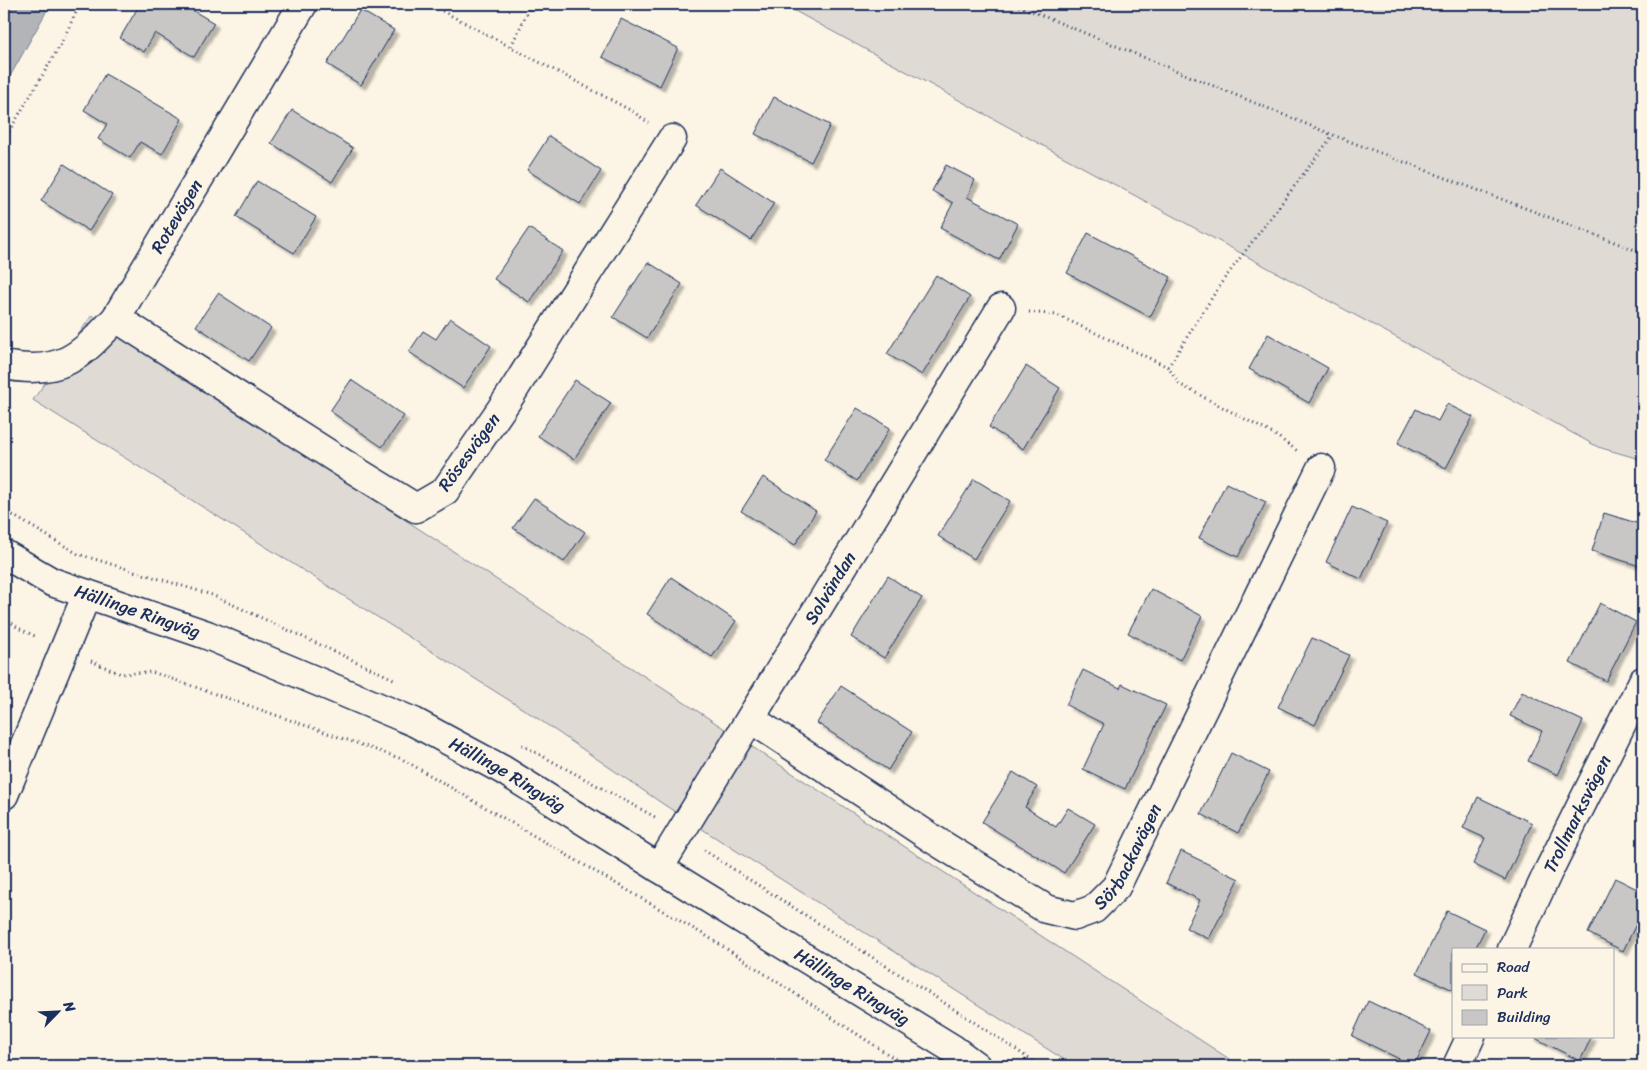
<svg xmlns="http://www.w3.org/2000/svg" width="1647" height="1070" font-family="Sriracha,sans-serif">
<style>
.green{fill:#dfdbd4;stroke:#7d8599}
.water{fill:#b2b4b8;stroke:#767f94}
.building{fill:#c8c7c6;stroke:#1b2f5e;filter:url(#shadow)}
.lines{fill:none;stroke-linecap:round;stroke-linejoin:round}
.street-casing{stroke:#1b2f5e;stroke-width:31}
.path{stroke:#1b2f5e;stroke-width:3;stroke-dasharray:1 4;stroke-linecap:butt}
.street{stroke:#fcf5e5;stroke-width:28}
.labels{text-anchor:middle;dominant-baseline:central;stroke-width:4;stroke-linejoin:round;paint-order:stroke}
.street-label{font-size:18px;fill:#1b2f5e;stroke:#fcf5e5}
</style>
<defs>
<filter id="shadow"><feDropShadow dx="4.5" dy="4.5" stdDeviation="1" flood-color="#0004"/></filter>
</defs>
<rect width="100%" height="100%" fill="#fcf5e5"/>
<filter id="ink" filterUnits="userSpaceOnUse"><feTurbulence type="fractalNoise" baseFrequency=".02" numOctaves="2"/><feDisplacementMap in="SourceGraphic" scale="10" xChannelSelector="R" yChannelSelector="G"/><feConvolveMatrix kernelMatrix="1 2 1 2 8 2 1 2 1" color-interpolation-filters="sRGB"/></filter>
<g filter="url(#ink)">
<g class="green">
<polygon points="782,4 1643,4 1643,460 1598,447"/>
<polygon points="92,315 1240,1066 1074,1066 666,806 531,714 33,400"/>
</g>
<polygon class="water" points="4,4 49,4 45,14 4,87"/>
<g class="building">
<polygon points="140,4 182,4 214,23 194,57 155,33 144,52 120,38"/>
<polygon points="360,10 394,30 361,85 327,64"/>
<polygon points="621,19 678,48 660,86 602,57"/>
<polygon points="105,74 182,119 162,154 140,142 130,158 98,139 107,124 84,110"/>
<polygon points="774,97 830,125 811,162 755,134"/>
<polygon points="292,110 353,148 332,182 271,143"/>
<polygon points="549,136 601,171 580,204 527,170"/>
<polygon points="64,164 112,195 89,231 41,201"/>
<polygon points="946,165 975,180 967,197 1018,224 999,260 940,228 953,203 932,191"/>
<polygon points="720,168 774,203 751,240 696,205"/>
<polygon points="257,181 316,217 294,253 236,217"/>
<polygon points="529,228 563,251 529,302 494,279"/>
<polygon points="1088,233 1171,277 1150,317 1067,273"/>
<polygon points="648,262 682,284 647,338 613,317"/>
<polygon points="936,275 970,297 922,375 887,354"/>
<polygon points="218,293 271,328 249,361 196,326"/>
<polygon points="450,318 491,346 463,388 409,352 423,331 436,339"/>
<polygon points="1268,334 1328,368 1309,403 1249,369"/>
<polygon points="1026,366 1060,388 1023,449 989,427"/>
<polygon points="351,380 404,416 382,447 330,411"/>
<polygon points="575,380 611,403 574,459 538,436"/>
<polygon points="1447,404 1473,417 1446,468 1398,443 1416,409 1438,421"/>
<polygon points="857,408 890,428 857,481 824,460"/>
<polygon points="763,477 816,511 795,545 741,511"/>
<polygon points="974,479 1010,501 974,559 938,536"/>
<polygon points="1226,483 1266,502 1238,557 1199,538"/>
<polygon points="534,498 585,532 564,562 513,528"/>
<polygon points="1352,507 1387,523 1361,579 1326,562"/>
<polygon points="1604,513 1643,525 1643,567 1592,551"/>
<polygon points="888,576 922,598 884,658 851,637"/>
<polygon points="671,577 736,621 712,657 647,614"/>
<polygon points="1151,589 1202,616 1180,660 1128,633"/>
<polygon points="1600,603 1636,622 1606,681 1570,663"/>
<polygon points="1312,638 1349,655 1315,725 1278,707"/>
<polygon points="1083,670 1120,688 1122,684 1166,705 1125,789 1083,769 1104,724 1066,705"/>
<polygon points="841,686 912,732 888,770 817,723"/>
<polygon points="1522,692 1583,721 1558,775 1528,761 1542,731 1510,716"/>
<polygon points="1231,753 1269,772 1238,833 1201,814"/>
<polygon points="1013,772 1037,787 1025,807 1056,827 1068,808 1095,824 1064,873 982,822"/>
<polygon points="1478,797 1532,823 1505,880 1473,864 1485,838 1463,828"/>
<polygon points="1181,851 1239,879 1209,939 1186,928 1200,900 1166,883"/>
<polygon points="1615,878 1643,892 1643,910 1623,951 1588,933"/>
<polygon points="1447,911 1485,929 1475,949 1453,949 1453,990 1417,973"/>
<polygon points="1368,1001 1431,1031 1414,1066 1352,1036"/>
<polygon points="1531,1036 1592,1036 1580,1061"/>
</g>
<g class="lines">
<g class="street-casing">
<g id="street">
<polyline points="116,318 343,463 416,508 445,491 510,396 672,139"/>
<path id="s1" d="M4,365C61,376 80,357 116,318L303,4"/>
<path id="s2" d="M4,554L52,582L207,635L414,722L503,770L659,868L953,1049L976,1066"/>
<path id="s3" d="M751,719L936,841L1046,909L1075,916L1094,909L1116,887L1321,468"/>
<polyline points="4,795 87,594"/>
<path id="s4" d="M659,868L1001,308"/>
<path id="s5" d="M1512,949L1549,870L1643,681"/>
<polyline points="1457,1066 1471,1036"/>
</g>
</g>
<g class="path">
<polyline points="429,4 632,111 649,123"/>
<polyline points="1014,4 1333,135 1643,253"/>
<polyline points="511,46 532,4"/>
<polyline points="4,140 61,44 80,4"/>
<polyline points="1029,312 1057,315 1168,367 1179,384 1275,435 1299,452"/>
<polyline points="1168,367 1222,282 1333,135"/>
<polyline points="4,510 78,554 212,595 396,680"/>
<polyline points="4,617 18,628 37,637"/>
<polyline points="91,661 121,674 152,672 402,759 713,940 906,1066"/>
<polyline points="522,745 657,818"/>
<path d="M704,850C815,923 930,991 1040,1066"/>
</g>
<use href="#street" class="street"/>
</g>
</g>
<g class="labels">
<g class="street-label">
<text stroke="none"><textPath href="#s1" startOffset="248">Rotevägen</textPath></text>
<text transform="translate(469 452) rotate(-54)">Rösesvägen</text>
<text stroke="none"><textPath href="#s4" startOffset="328">Solvändan</textPath></text>
<text stroke="none"><textPath href="#s2" startOffset="146">Hällinge Ringväg</textPath></text>
<text stroke="none"><textPath href="#s2" startOffset="551">Hällinge Ringväg</textPath></text>
<text stroke="none"><textPath href="#s5" startOffset="150">Trollmarksvägen</textPath></text>
<text stroke="none"><textPath href="#s3" startOffset="464">Sörbackavägen</textPath></text>
<text stroke="none"><textPath href="#s2" startOffset="956">Hällinge Ringväg</textPath></text>
</g>
</g>
<rect width="1647" height="1070" fill="none" stroke="#fcf5e5" stroke-width="20"/>
<rect x="10" y="10" width="1627" height="1050" fill="none" stroke="#1b2f5e" stroke-width="2" filter="url(#ink)"/>
<rect x="1452" y="948" width="162" height="90" fill="#fcf5e5" stroke="#a2a6af"/>
<rect x="1462" y="964" width="25" height="8" fill="#fcf5e5" stroke="#a2a6af"/>
<text x="1497" y="972" font-size="15" fill="#1b2f5e">Road</text>
<rect x="1462" y="985" width="25" height="15" fill="#dfdbd4" stroke="#a2a6af"/>
<text x="1497" y="998" font-size="15" fill="#1b2f5e">Park</text>
<rect x="1462" y="1010" width="25" height="15" fill="#c8c7c6" stroke="#a2a6af"/>
<text x="1497" y="1022" font-size="15" fill="#1b2f5e">Building</text>
<g transform="translate(58 1012) rotate(66)" stroke="#fcf5e5" stroke-width="4" paint-order="stroke">
<path d="M0-4L9 19L0 12L-9 19Z" fill="#1b2f5e"/>
<text y="-8" font-size="14" font-weight="bold" text-anchor="middle" fill="#1b2f5e">N</text>
</g>
</svg>
